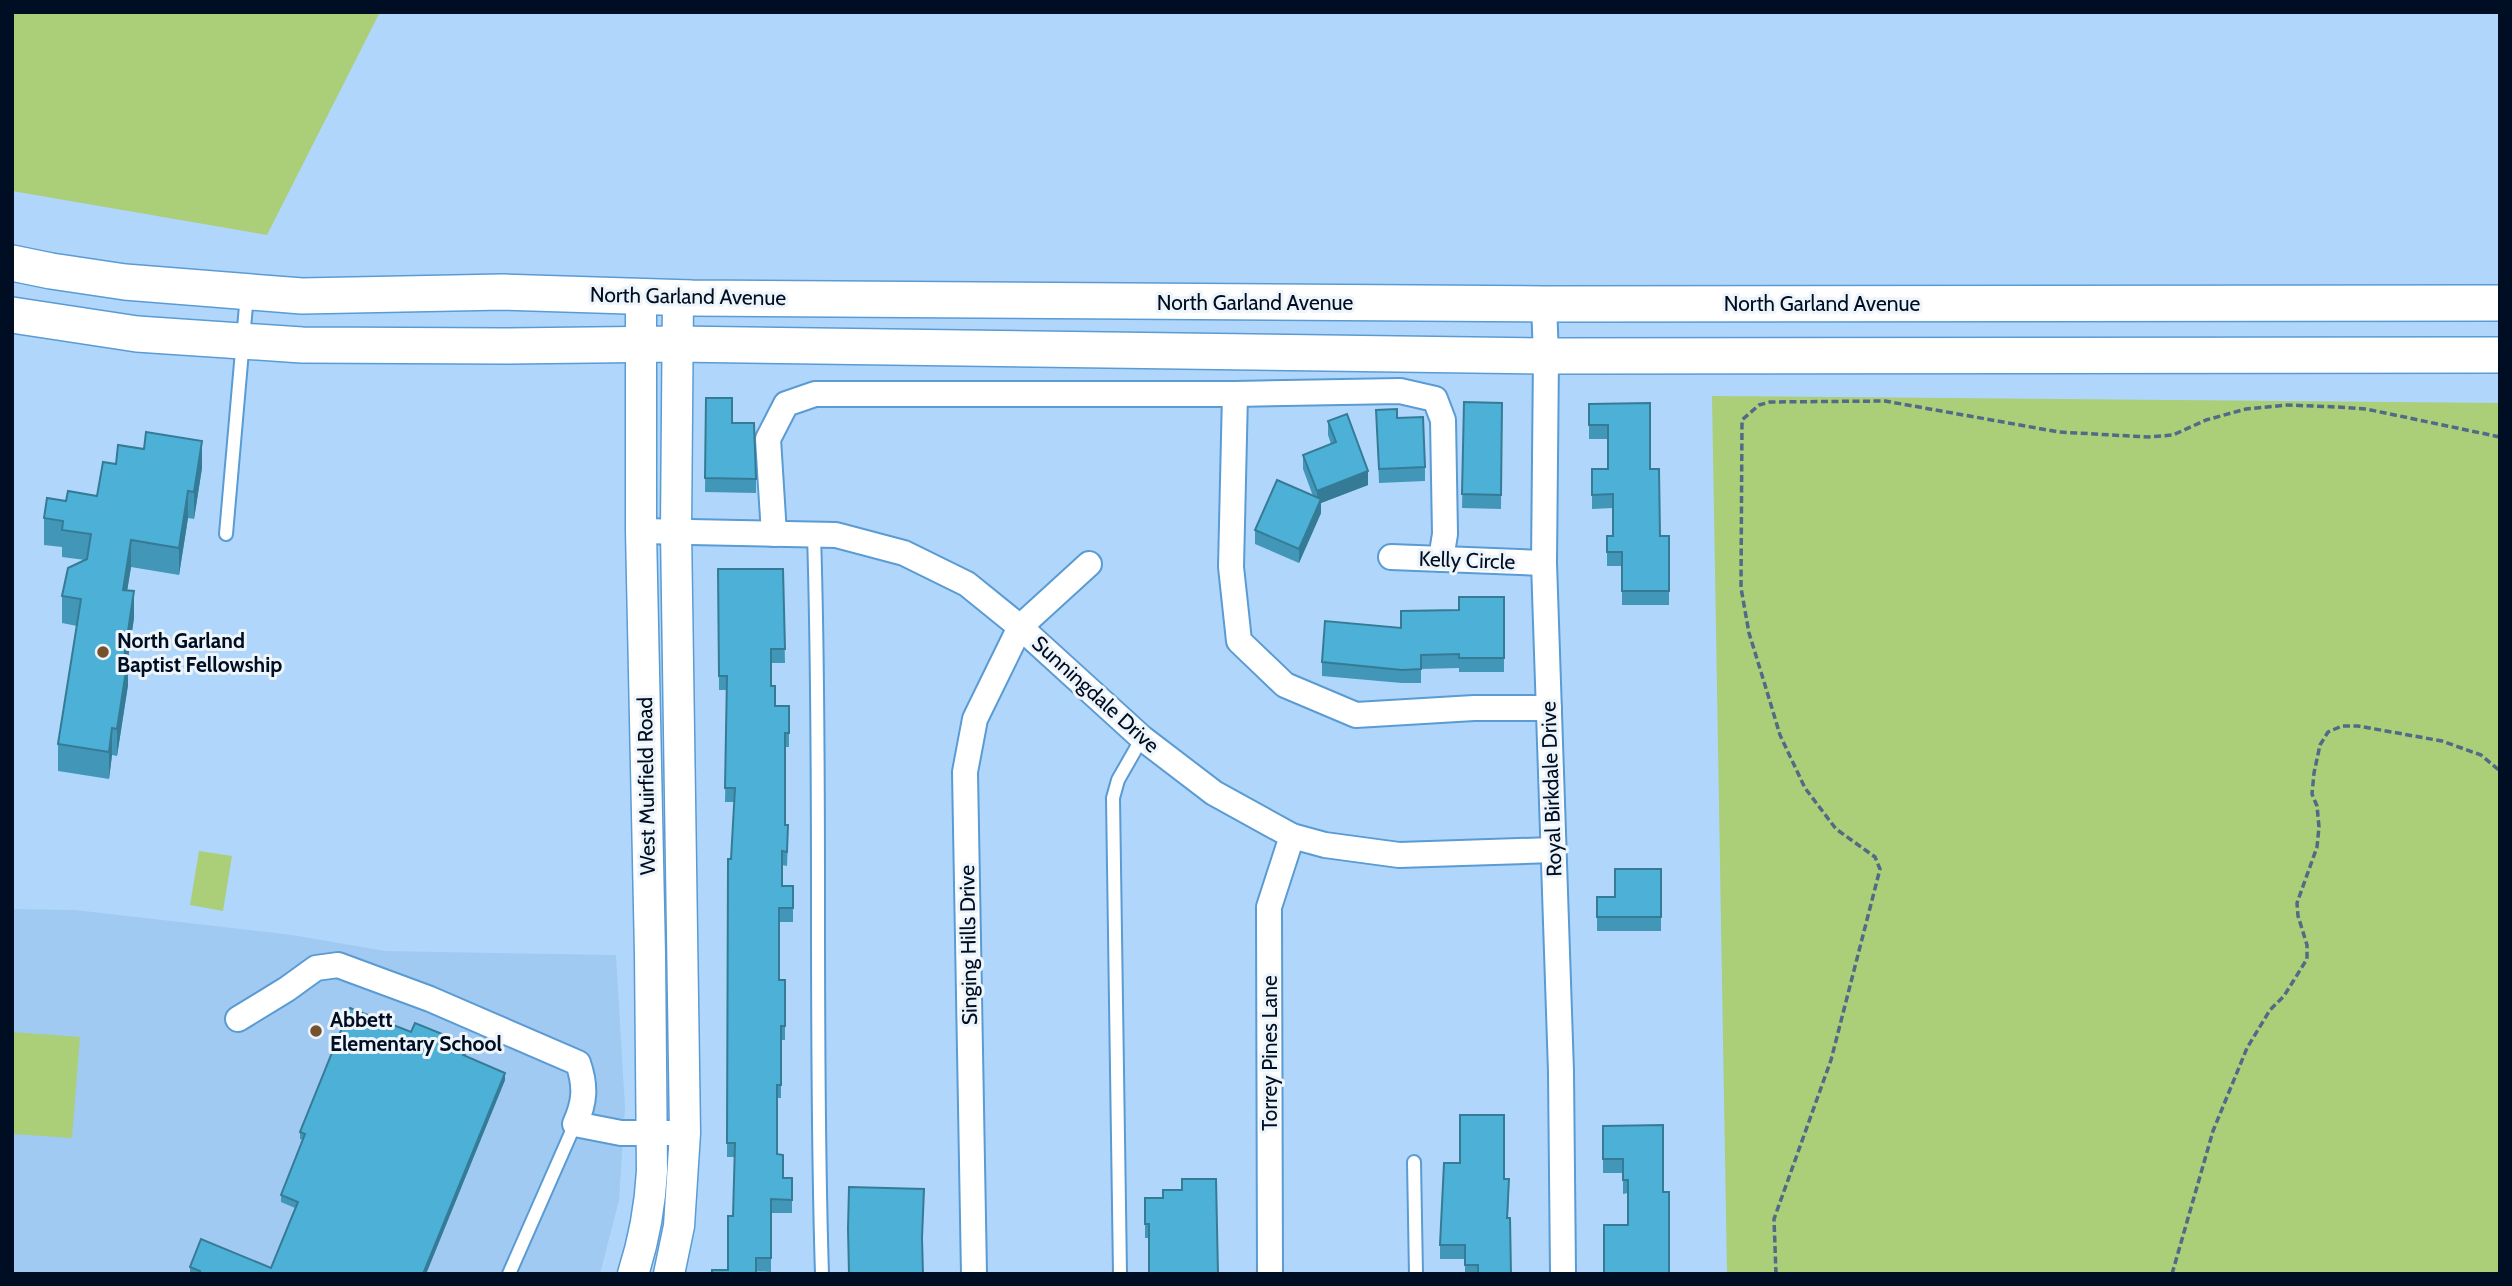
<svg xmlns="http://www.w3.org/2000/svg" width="2512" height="1286" font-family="Cabin,sans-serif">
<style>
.built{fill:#a0caf1}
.green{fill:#abce78}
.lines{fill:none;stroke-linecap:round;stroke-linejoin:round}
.service-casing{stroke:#5a9bd3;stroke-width:16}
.minor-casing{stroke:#5a9bd3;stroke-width:28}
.tertiary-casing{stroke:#5a9bd3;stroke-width:33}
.secondary-casing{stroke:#5a9bd3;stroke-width:38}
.path{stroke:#516b87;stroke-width:3.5;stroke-dasharray:7 3.5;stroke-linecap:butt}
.service{stroke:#fff;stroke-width:12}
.minor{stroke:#fff;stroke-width:24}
.tertiary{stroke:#fff;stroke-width:30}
.secondary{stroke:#fff;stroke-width:35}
.wall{fill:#4297b9}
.shaded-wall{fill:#367b96}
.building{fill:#4db0d7;stroke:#367b96;stroke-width:2}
.poi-dot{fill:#75522b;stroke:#edf4fa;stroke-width:2.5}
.labels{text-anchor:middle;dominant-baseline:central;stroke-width:6;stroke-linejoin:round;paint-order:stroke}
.street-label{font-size:21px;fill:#000e23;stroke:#edf4fa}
.poi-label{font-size:21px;font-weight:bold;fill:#000e23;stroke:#edf4fa;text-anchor:start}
</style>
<rect width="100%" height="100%" fill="#b0d7fb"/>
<polygon class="built" points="12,909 75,910 292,935 385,951 616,955 625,1107 619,1200 600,1274 12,1274"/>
<g class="green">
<polygon points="12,12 380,12 267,235 12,191"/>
<polygon points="1712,396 2500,403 2500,1274 1727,1274"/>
<polygon points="199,851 232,856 223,911 190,905"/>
<polygon points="12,1032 80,1037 72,1138 12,1134"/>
</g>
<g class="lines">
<g class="service-casing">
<g id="service">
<polyline points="226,534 247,294"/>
<path d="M814,535C822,781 814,1028 822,1274"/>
<polyline points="1414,1162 1416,1274"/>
<polyline points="509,1274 575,1124"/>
<polyline points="1120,1274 1113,798 1118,780 1142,738"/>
</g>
</g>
<g class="minor-casing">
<g id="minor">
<polyline points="1544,304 1546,356 1544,563 1561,1072 1563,1274"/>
<polyline points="1235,394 1231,567 1239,641 1285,685 1356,715 1474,708 1549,708"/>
<polyline points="641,531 836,535 904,553 967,584 1020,627 1142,738 1214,793 1292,836 1325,845 1399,855 1553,850"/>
<polyline points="774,534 768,439 786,404 815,394 1235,394 1400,391 1435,399 1443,420 1445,534 1441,559"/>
<polyline points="1391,557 1544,563"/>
<path d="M238,1019L287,989L316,968L338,965L430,999L578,1063C586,1086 585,1102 575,1124L621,1133H685"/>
<polyline points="974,1274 965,772 975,719 1020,627 1089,564"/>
<polyline points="1270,1274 1269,907 1292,836"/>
</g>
</g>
<g class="tertiary-casing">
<g id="tertiary">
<path d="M633,1274C644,1240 650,1207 652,1171L650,954L641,531V296"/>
<polyline points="669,1274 679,1226 685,1133 676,530 678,297"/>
</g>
</g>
<g class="secondary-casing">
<g id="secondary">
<polyline points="12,263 51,271 125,282 302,296 503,292 692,298 1544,304 2500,303"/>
<polyline points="12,315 137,334 302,345 504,346 676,344 1544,356 2500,355"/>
</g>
</g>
<g class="path">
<polyline points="1776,1274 1774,1219 1831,1060 1880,869 1875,857 1836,829 1805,788 1780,735 1765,685 1749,633 1741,588 1742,420 1759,405 1770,402 1885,401 2059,432 2148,437 2173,435 2206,420 2246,409 2287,405 2337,407 2366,409 2500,437"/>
<polyline points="2172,1274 2213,1131 2247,1048 2270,1010 2284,996 2307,959 2307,945 2298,916 2297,903 2317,847 2319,827 2317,806 2312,794 2314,773 2320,745 2328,732 2342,726 2358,726 2442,741 2481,755 2500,771"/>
</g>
<use href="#service" class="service"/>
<use href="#minor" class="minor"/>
<use href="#tertiary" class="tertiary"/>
<use href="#secondary" class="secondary"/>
</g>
<g class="wall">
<polygon points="706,398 732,423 756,479 756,493 705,492"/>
<polygon points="1464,402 1502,403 1501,509 1462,508"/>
<polygon points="1589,404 1650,469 1660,536 1669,536 1669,605 1622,605 1622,566 1607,566 1607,536 1613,536 1613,508 1592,509 1592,469 1608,469 1608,439 1589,439"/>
<polygon points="1376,410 1397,418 1425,467 1425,481 1379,483"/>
<polygon points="1328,421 1368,485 1321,503 1321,513 1299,563 1255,544 1255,530 1313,496 1303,469 1303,455 1331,444 1328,435"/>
<polygon points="144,449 202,468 194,519 188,518 179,575 131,567 127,590 134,618 128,658 128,685 117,756 112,755 109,779 58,771 58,744 77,626 62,623 62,596 85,560 62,557 62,547 44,545 44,518 66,501 97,496 116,464"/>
<polygon points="718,569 783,569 785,663 771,663 771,686 775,706 789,706 789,747 785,747 785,825 788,839 787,866 782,865 782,886 793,886 793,922 779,922 779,980 785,980 785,1040 781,1040 781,1098 777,1098 777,1154 783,1178 792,1178 792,1213 771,1213 771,1272 728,1270 733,1216 735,1157 727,1157 728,859 731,859 734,802 725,802 727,690 719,690"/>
<polygon points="1504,597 1504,672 1459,672 1459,668 1421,669 1421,683 1402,683 1322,676 1322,662 1401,628"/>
<polygon points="1661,869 1661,931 1597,931 1597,897 1615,897"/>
<polygon points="411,1032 467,1051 465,1056 505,1080 426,1274 190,1274 190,1267 271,1268 295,1208 281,1202 281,1195 303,1140 300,1139 300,1132"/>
<polygon points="1663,1125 1628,1225 1628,1193 1623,1194 1623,1173 1603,1173 1603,1126"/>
<polygon points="1504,1179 1509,1193 1508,1218 1511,1274 1465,1274 1465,1259 1440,1259 1440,1245"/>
<polygon points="1145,1198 1218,1274 1149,1238 1145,1238"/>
</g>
<g class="shaded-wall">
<polygon points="202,441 202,468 194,519 194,492"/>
<polygon points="1368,471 1368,485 1321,503 1321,513 1299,563 1299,549 1317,505 1317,491"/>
<polygon points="188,491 188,518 179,575 179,548"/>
<polygon points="131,540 131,567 123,617 123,590"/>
<polygon points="134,591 134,618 124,685 124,658"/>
<polygon points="128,658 128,685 117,756 117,729"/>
<polygon points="112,728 112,755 109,779 109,752"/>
<polygon points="467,1044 467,1051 463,1062 463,1055"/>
<polygon points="505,1073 505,1080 426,1274 423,1274"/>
</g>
<g class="building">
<polygon points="706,398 732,398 732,423 754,423 756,479 705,478"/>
<polygon points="1464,402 1502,403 1501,495 1462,494"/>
<polygon points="1650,403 1650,469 1659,469 1660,536 1669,536 1669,591 1622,591 1622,552 1607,552 1607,536 1613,536 1613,494 1592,495 1592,469 1608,469 1608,425 1589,425 1589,404"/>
<polygon points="1397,409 1397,418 1423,417 1425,467 1379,469 1376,410"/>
<polygon points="1347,414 1368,471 1317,491 1303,455 1336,442 1328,421"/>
<polygon points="146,432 202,441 194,492 188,491 179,548 131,540 123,590 134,591 124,658 128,658 117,729 112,728 109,752 58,744 81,599 62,596 68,568 87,559 91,534 62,530 63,521 44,518 47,498 66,501 68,491 97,496 103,462 116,464 118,445 144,449"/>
<polygon points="1277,480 1321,499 1299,549 1255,530"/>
<polygon points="718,569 783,569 785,649 771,649 771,686 775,686 775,706 789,706 789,733 785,733 785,825 788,825 787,852 782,851 782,886 793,886 793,908 779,908 779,980 785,980 785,1026 781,1026 781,1085 777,1085 777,1154 783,1155 783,1178 792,1178 792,1200 771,1199 771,1258 756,1258 756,1274 712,1274 712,1270 728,1270 728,1216 733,1216 735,1143 727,1143 728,859 731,859 735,788 725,788 727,676 719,676"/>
<polygon points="1459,597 1504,597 1504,658 1459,658 1459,654 1421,655 1421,669 1402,670 1322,662 1325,621 1401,628 1401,611 1459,610"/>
<polygon points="1615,869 1661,869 1661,917 1597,917 1597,897 1615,897"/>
<polygon points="350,1008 411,1032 415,1023 467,1044 463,1055 505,1073 423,1274 199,1274 200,1271 190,1267 201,1239 271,1268 298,1202 281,1195 305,1134 300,1132"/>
<polygon points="1460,1115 1504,1115 1504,1179 1509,1179 1507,1218 1510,1218 1511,1274 1478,1274 1478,1265 1465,1265 1465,1245 1440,1245 1444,1163 1460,1163"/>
<polygon points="1663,1125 1663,1192 1669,1192 1669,1274 1604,1274 1604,1225 1628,1225 1628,1180 1623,1180 1623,1159 1603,1159 1603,1126"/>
<polygon points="1182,1179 1216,1179 1218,1274 1149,1274 1149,1224 1145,1224 1145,1198 1163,1198 1163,1190 1182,1190"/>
<polygon points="849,1187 924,1189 922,1238 923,1274 849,1274 848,1229"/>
</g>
<g class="poi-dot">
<circle cx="103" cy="652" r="7"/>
<circle cx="316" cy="1031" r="7"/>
</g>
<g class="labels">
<g class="street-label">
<text transform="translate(688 296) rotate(1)">North Garland Avenue</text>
<text x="1255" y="302">North Garland Avenue</text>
<text x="1822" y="303">North Garland Avenue</text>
<text transform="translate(1467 560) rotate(2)">Kelly Circle</text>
<text transform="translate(1096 694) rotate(42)">Sunningdale Drive</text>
<text transform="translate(646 786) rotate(-91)">West Muirfield Road</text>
<text transform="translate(1551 789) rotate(-92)">Royal Birkdale Drive</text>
<text transform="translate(968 945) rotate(-91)">Singing Hills Drive</text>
<text transform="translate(1269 1053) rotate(-90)">Torrey Pines Lane</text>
</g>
<g class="poi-label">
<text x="117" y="640">North Garland<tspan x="117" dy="24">Baptist Fellowship</tspan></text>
<text x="330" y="1019">Abbett<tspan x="330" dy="24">Elementary School</tspan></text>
</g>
</g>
<rect width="2512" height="1286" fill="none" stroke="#000e23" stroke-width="28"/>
</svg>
